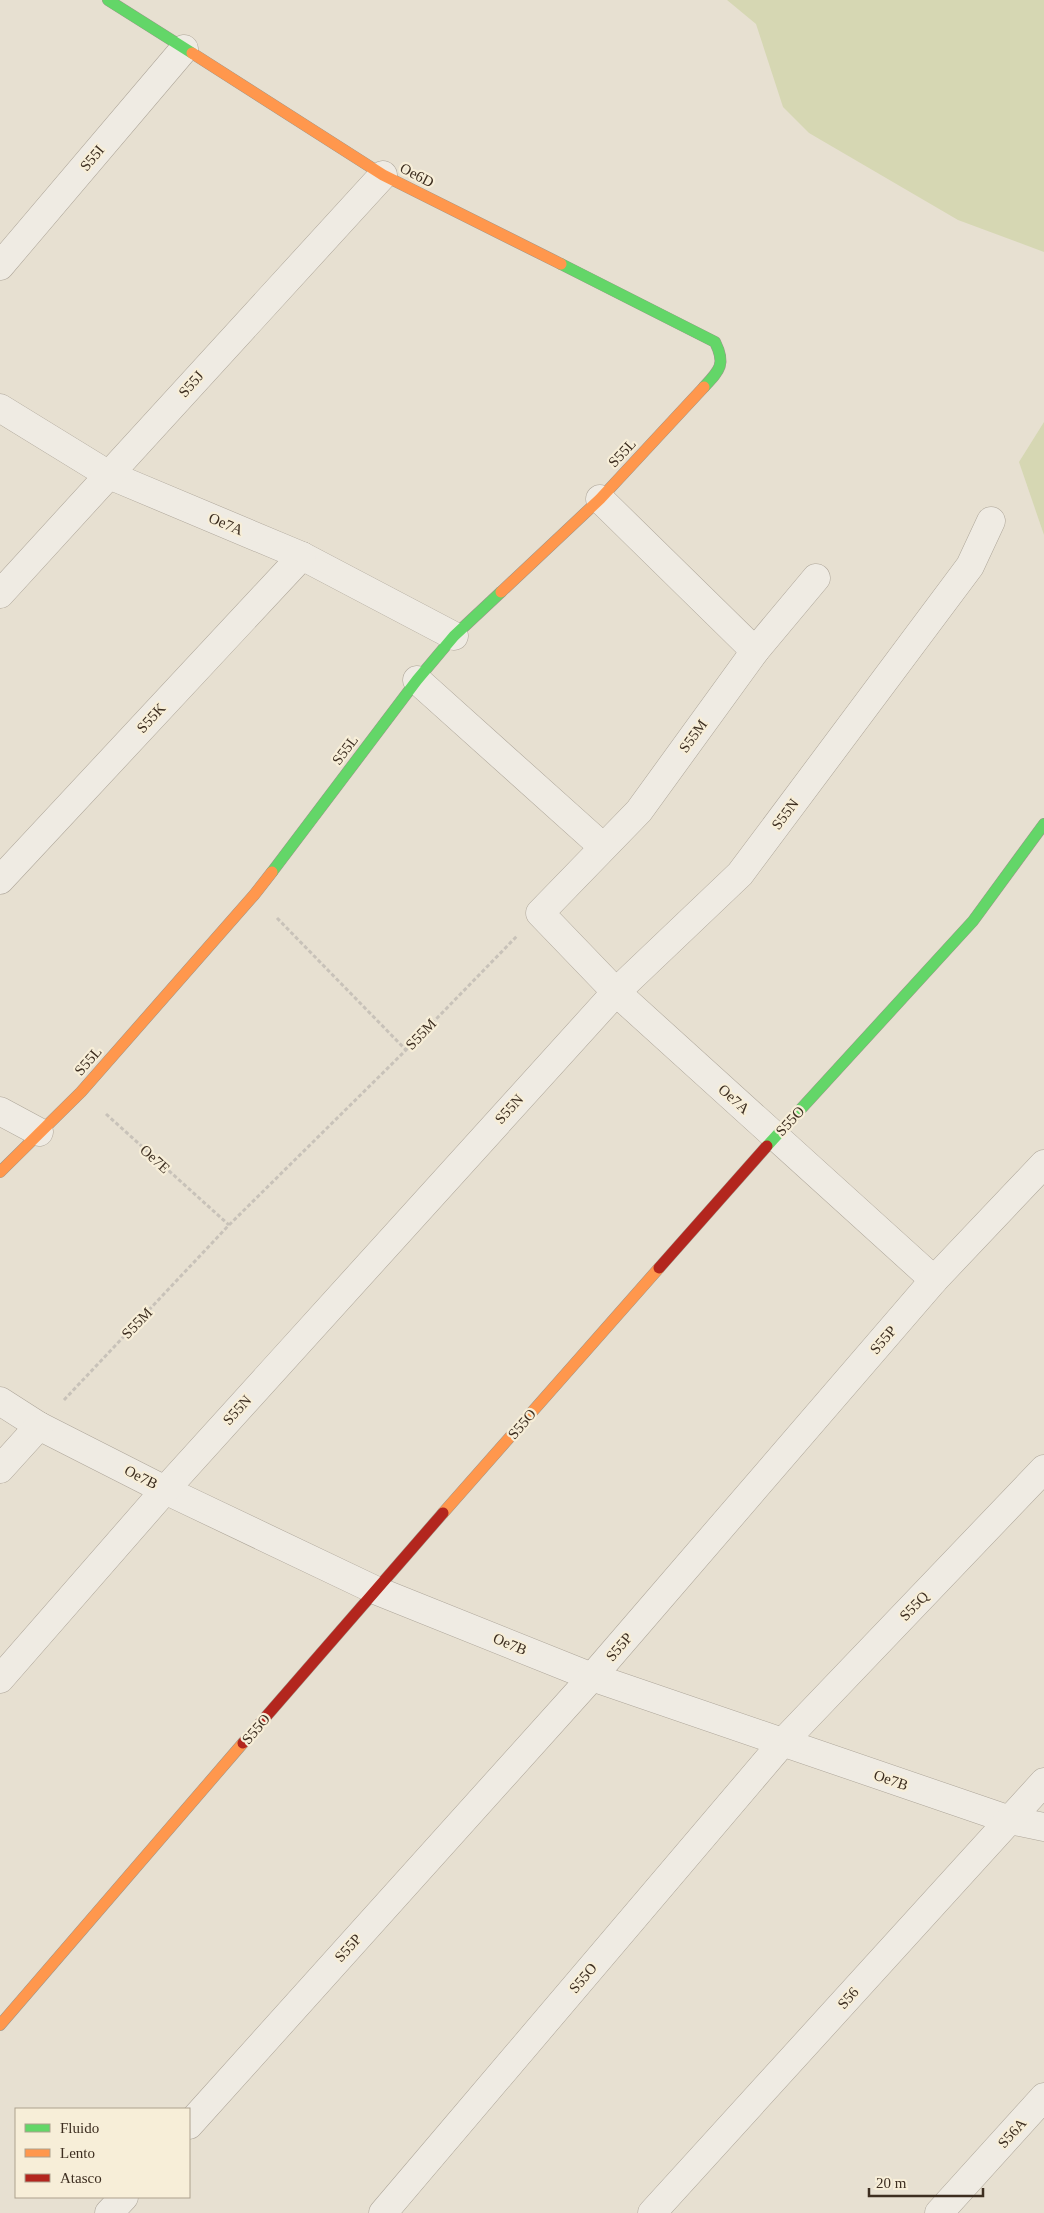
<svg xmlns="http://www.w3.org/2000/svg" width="1044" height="2213" font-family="Georgia,serif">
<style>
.green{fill:#d6d7b3}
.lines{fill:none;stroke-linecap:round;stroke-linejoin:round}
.street-casing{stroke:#ada599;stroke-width:29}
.fast-casing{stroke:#9c958a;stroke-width:12}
.slow-casing{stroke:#9c958a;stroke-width:12}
.jam-casing{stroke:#9c958a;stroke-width:12}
.path{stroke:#c8c2b9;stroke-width:3;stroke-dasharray:4 2.5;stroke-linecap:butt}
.street{stroke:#efebe3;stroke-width:28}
.fast{stroke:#63d668;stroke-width:11}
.slow{stroke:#ff974d;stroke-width:11}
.jam{stroke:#b3261e;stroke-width:11}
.labels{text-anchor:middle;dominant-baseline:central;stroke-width:4.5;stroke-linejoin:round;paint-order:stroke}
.street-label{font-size:15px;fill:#3d2e20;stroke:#f7eed8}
</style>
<rect width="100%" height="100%" fill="#e7e0d1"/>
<g class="green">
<polygon points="727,0 1044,0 1044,252 958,220 809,133 783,107 756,24"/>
<polygon points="1044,422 1044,535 1019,462"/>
</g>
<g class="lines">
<g class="street-casing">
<g id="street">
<polyline points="0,266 184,49"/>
<polyline points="0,408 109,475 302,556 454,636"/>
<polyline points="600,499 755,651"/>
<polyline points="816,578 755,651 639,811 540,913 616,992 934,1280"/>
<polyline points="0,594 383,175"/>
<polyline points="417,680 603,847"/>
<polyline points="0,880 302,556"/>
<polyline points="0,1111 39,1132"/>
<polyline points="0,1401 39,1426 165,1490 375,1590 592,1677 1010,1820 1044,1827"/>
<polyline points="0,1469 39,1426"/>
<polyline points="0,1679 165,1490 616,992 740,874 970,566 991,521"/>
<polyline points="189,2125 592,1677 934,1280 1044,1164"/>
<polyline points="109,2213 124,2197"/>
<polyline points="383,2213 783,1742 1044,1469"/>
<polyline points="652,2213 1044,1782"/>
<polyline points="939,2213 1044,2097"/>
</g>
</g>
<g class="fast-casing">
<g id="fast">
<polyline points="108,0 192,53"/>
<path d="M561,264L715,342C726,364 720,370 704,387"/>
<polyline points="272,872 417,680 454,636 501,592"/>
<polyline points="767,1146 973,921 1044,824"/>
</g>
</g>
<g class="slow-casing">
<g id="slow">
<polyline points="192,53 383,175 561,264"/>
<polyline points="501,592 600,499 704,387"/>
<polyline points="0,1172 81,1092 254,895 272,872"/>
<polyline points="443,1513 659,1268"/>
<polyline points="0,2025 243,1743"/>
</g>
</g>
<g class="jam-casing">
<g id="jam">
<polyline points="659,1268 767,1146"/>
<polyline points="243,1743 443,1513"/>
</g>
</g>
<g class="path">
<polyline points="277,918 406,1050"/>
<polyline points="106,1114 229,1225"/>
<polyline points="64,1400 229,1225 406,1050 517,936"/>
</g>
<use href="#street" class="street"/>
<use href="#fast" class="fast"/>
<use href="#slow" class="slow"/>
<use href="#jam" class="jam"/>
</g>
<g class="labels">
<g class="street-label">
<text transform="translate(92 158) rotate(-50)">S55I</text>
<text transform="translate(417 175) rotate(27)">Oe6D</text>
<text transform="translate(191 384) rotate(-48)">S55J</text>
<text transform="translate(622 453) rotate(-47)">S55L</text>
<text transform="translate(226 524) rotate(23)">Oe7A</text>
<text transform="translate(151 718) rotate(-47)">S55K</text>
<text transform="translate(693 736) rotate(-54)">S55M</text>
<text transform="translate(345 750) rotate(-53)">S55L</text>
<text transform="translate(785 814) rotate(-53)">S55N</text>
<text transform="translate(421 1034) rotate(-46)">S55M</text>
<text transform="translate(88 1061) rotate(-49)">S55L</text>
<text transform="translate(734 1099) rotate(42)">Oe7A</text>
<text transform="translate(509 1109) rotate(-48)">S55N</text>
<text transform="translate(790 1121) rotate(-47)">S55O</text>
<text transform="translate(155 1159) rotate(42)">Oe7E</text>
<text transform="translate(137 1323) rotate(-46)">S55M</text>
<text transform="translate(883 1340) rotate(-49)">S55P</text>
<text transform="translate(237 1410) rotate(-48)">S55N</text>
<text transform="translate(522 1424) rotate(-49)">S55O</text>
<text transform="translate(141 1477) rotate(27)">Oe7B</text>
<text transform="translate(914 1606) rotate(-46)">S55Q</text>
<text transform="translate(510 1644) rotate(22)">Oe7B</text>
<text transform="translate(619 1647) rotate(-49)">S55P</text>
<text transform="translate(256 1729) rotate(-49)">S55O</text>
<text transform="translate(891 1780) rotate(19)">Oe7B</text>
<text transform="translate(348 1948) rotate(-48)">S55P</text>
<text transform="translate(583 1978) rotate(-50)">S55O</text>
<text transform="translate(848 1998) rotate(-48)">S56</text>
<text transform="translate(1012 2133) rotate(-48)">S56A</text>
</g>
</g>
<rect x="15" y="2108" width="175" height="90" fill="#f7eed8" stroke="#ada18e"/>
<rect x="25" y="2124" width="25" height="8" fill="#63d668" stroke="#ada18e"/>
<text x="60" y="2133" font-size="15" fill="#3d2e20">Fluido</text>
<rect x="25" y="2149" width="25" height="8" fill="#ff974d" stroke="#ada18e"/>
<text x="60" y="2158" font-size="15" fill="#3d2e20">Lento</text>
<rect x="25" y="2174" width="25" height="8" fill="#b3261e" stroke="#ada18e"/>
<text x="60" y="2183" font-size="15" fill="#3d2e20">Atasco</text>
<path d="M869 2188v8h114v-8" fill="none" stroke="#3d2e20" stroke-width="2.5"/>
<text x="876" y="2188" font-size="15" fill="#3d2e20" stroke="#f7eed8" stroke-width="4" paint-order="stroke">20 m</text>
</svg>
